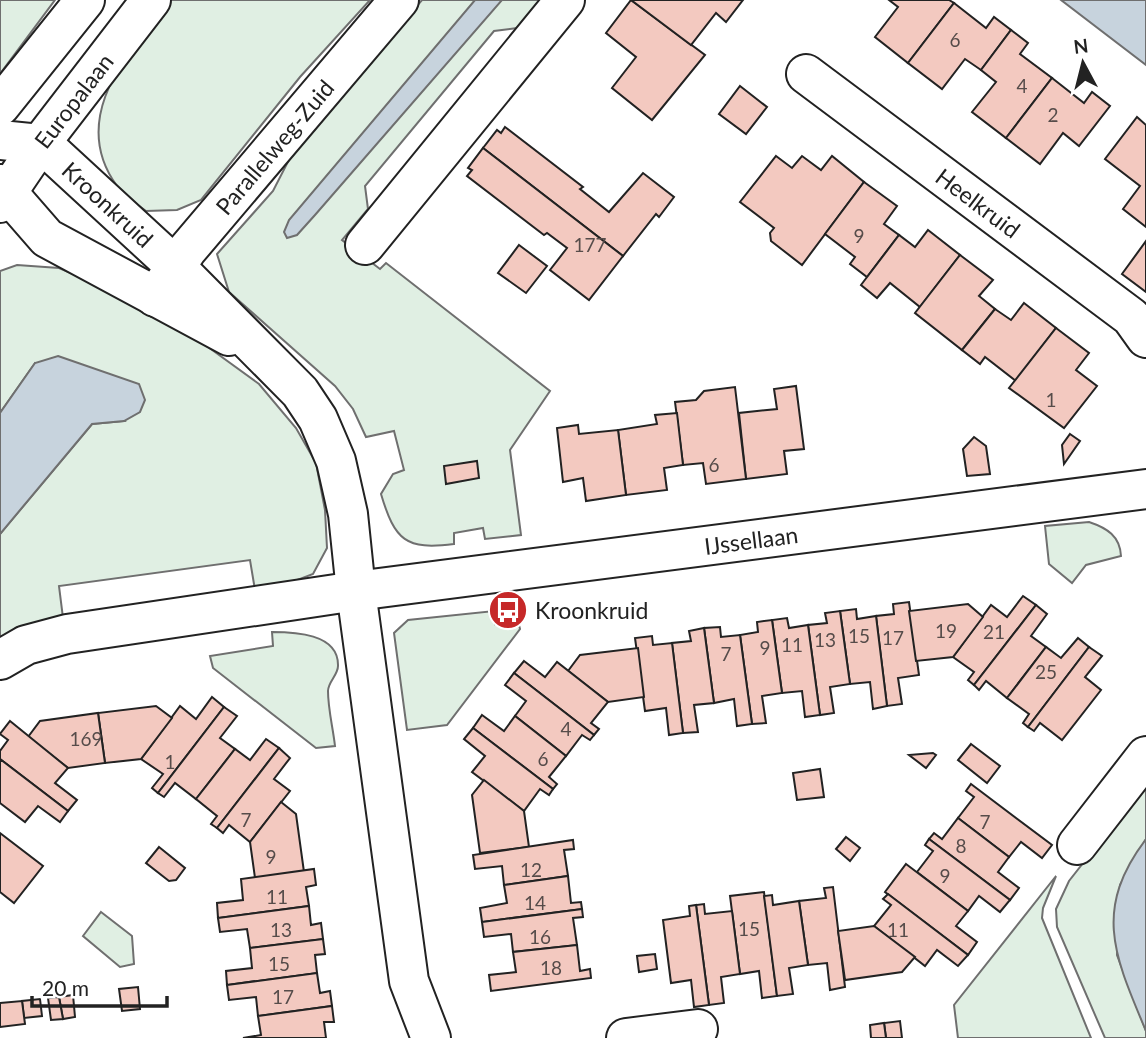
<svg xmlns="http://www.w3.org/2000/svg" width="1146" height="1038" font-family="Lato,sans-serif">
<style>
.green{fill:#e0efe3;stroke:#6f6f6f;stroke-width:2}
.water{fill:#c7d3dd;stroke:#6f6f6f;stroke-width:2}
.building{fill:#f3c9c0;stroke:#222;stroke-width:2}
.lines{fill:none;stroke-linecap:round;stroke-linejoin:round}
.street-casing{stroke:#222;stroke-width:42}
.secondary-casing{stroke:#222;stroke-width:42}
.street{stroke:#fff;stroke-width:38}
.secondary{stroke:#fff;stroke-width:38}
.labels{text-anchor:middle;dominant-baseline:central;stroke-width:5;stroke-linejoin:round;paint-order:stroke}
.number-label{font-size:19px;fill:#564c4a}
.street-label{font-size:23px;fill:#222;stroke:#fff}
.poi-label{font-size:23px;fill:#222;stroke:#fff;text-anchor:start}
</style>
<rect width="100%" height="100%" fill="#fff"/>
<g class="green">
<polygon points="0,0 55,0 0,74"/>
<path d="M167,0H370L300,77L201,200L177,210L146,211C137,204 124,196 117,186C68,119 127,54 167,0Z"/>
<path d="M422,0H540L517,28L494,31L365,186L368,209L342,240L380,269L386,263L550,391L510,450L521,535L485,539L483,528L454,533V544C406,550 395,541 381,494L393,474L404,470L394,431L366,437L353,409L335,386L229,292L217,254L273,191L295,148Z"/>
<polygon points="17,265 59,268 111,290 197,339 259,384 296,428 316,463 325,510 327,548 313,574 287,584 255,590 250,560 59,586 63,618 17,627 0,640 0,534 92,424 124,421 35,363 0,413 0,271"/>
<path d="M1089,522C1107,528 1120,536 1121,556L1086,565L1072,583L1049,564L1045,526Z"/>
<polygon points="494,611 495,624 518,621 520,629 447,725 407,730 394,633 408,620"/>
<path d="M272,632C293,632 339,633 338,666C338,675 328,682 328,691C328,709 333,728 335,746L316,748L213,668L210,656L273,646Z"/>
<polygon points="1146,783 1146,839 1120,885 1117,955 1146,1031 1146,1038 1105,1038 1057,927 1056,909 1069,881"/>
<polygon points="1056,876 1043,908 1042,918 1091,1038 958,1038 954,1005"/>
<polygon points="101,912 132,936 134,964 120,967 83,936"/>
</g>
<g class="water">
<polygon points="475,0 502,0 315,215 297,235 287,238 284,232 289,220"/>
<polygon points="1061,0 1146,0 1146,65"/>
<polygon points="58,356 139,384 145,400 140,412 124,421 92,424 0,534 0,413 35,363"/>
<path d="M1146,839V1031C1115,957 1092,910 1146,839Z"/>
</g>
<g class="building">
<polygon points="631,0 705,55 652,120 612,88 636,57 606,33"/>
<polygon points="631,0 743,0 726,22 716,13 691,45"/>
<polygon points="889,0 949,0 954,3 908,63 875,37 898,7"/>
<polygon points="954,3 986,28 994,17 1011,30 981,70 965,59 942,89 908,63"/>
<polygon points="1011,30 1028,43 1020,54 1052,78 1006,138 972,112 996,82 981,70"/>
<polygon points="1052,78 1084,103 1092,92 1110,106 1079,146 1063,133 1040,164 1006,138"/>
<polygon points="740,86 767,107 746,134 719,114"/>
<polygon points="1137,117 1146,125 1146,227 1123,209 1140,186 1105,159"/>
<polygon points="505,127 583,187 580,189 609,212 643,173 674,197 659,217 656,214 623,256 483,148 497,130 501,133"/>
<polygon points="483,148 623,256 589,300 550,270 567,248 547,233 544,235 467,176 472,170 468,168"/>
<polygon points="776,156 792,168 802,156 821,170 832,156 864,182 802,265 771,241 770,233 774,228 740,202"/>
<polygon points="864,182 897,206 884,224 899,235 867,277 850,264 855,257 825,234"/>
<polygon points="928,230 960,255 920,307 890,283 877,298 861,285 899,235 915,247"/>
<polygon points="1146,241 1146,292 1122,274"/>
<polygon points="519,245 547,266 526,293 498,273"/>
<polygon points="960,255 993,280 979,296 995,309 962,350 915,313"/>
<polygon points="1024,303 1056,328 1016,381 985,357 980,364 962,350 995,309 1011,320"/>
<polygon points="1056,328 1089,353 1076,370 1097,386 1064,428 1009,388"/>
<polygon points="796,386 804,449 784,451 787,474 746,479 739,413 777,409 774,389"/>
<polygon points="735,387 746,479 706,484 703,463 683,465 675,402 696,400 704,391"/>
<polygon points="677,413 683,465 664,468 667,490 626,495 618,430 657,424 655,415"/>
<polygon points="578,425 579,434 618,430 626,495 586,501 583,478 563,482 557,428"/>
<polygon points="1070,434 1080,441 1064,464 1062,445"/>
<polygon points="974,437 986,446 990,474 967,476 963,449"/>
<polygon points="477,461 479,478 446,484 444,466"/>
<polygon points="1023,596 1036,605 974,685 968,680 974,672 953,657 991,605 1007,617"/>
<polygon points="909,602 919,675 898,678 902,704 887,706 876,616 894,614 893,604"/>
<polygon points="968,604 983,617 953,657 916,661 909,611"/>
<polygon points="1036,605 1047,614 1031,636 1046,647 1007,698 986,681 979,690 974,685"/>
<polygon points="856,609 857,619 876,616 887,706 873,709 870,682 850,684 840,611"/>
<polygon points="840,611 850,684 830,687 834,713 820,715 808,625 827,623 825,613"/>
<polygon points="787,618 789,628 808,625 820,715 805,717 802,691 782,693 772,620"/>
<polygon points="772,620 782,693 762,696 766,723 752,724 740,635 758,632 757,622"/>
<polygon points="720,627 721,637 740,635 752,724 737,726 734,699 714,703 704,628"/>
<polygon points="704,628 714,703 694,705 698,732 683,733 672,643 691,641 689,631"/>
<polygon points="652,636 653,645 672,643 683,733 669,735 666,708 645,711 635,638"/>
<polygon points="1078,638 1089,647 1028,727 1023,723 1029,714 1007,698 1046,647 1061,658"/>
<polygon points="1089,647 1102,656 1085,677 1101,690 1062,740 1040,723 1034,731 1028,727"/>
<polygon points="638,648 644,697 608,702 568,671 580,655"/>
<polygon points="524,661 545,677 557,662 608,702 591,723 599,729 594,735 514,673"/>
<polygon points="514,673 594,735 590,740 582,735 566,756 515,716 526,701 505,685"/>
<polygon points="212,697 224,707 158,793 152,788 163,774 141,759 180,706 196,719"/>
<polygon points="156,706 172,718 141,759 105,763 98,713"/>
<polygon points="224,707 237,716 220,738 235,749 196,799 175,783 164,797 158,793"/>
<polygon points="98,713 105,763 68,768 28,737 40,721"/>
<polygon points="482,715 504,731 515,716 566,756 549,777 557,784 553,789 473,728"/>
<polygon points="10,721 68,768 55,783 77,800 68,811 0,759 0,751 8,740 0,734"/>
<polygon points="473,728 553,789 549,795 540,789 524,811 472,772 485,756 464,739"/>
<polygon points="266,739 279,748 217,828 211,824 217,816 196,799 235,749 250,760"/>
<polygon points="971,744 1000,766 987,783 958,760"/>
<polygon points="279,748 290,758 274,779 290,791 250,842 229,825 223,833 217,828"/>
<polygon points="933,753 936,755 926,768 909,755"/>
<polygon points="0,759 68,811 60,822 38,806 25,822 0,803"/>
<polygon points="820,769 824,797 797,800 793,773"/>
<polygon points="484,780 524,811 529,847 480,853 472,795"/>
<polygon points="971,784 1052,845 1042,858 1021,842 1009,857 958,818 974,797 966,791"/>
<polygon points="281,802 296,814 304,872 255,878 250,842"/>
<polygon points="958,818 1009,857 998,872 1019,888 1010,900 929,839 934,833 942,839"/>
<polygon points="0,833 43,866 14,903 0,892"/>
<polygon points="846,837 860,848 850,861 836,849"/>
<polygon points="929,839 1010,900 1000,912 979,896 968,911 917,872 933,851 925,845"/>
<polygon points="573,840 574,849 564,850 568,876 504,885 502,866 475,869 473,855"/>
<polygon points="159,847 185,868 176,880 169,881 146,863"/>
<polygon points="906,864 968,911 956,926 977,942 968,955 885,892"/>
<polygon points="314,869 316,885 306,887 309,906 218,918 217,903 243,900 241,879"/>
<polygon points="568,876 571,903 581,902 582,909 482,922 480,908 507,903 504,885"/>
<polygon points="833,887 845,987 830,990 827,963 808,965 799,901 826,898 824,888"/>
<polygon points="764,892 777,996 762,998 759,971 740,974 730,896"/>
<polygon points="888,894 968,955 958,966 937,950 925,966 874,926 891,905 883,899"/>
<polygon points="772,895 773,905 799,901 808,965 789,968 793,994 777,996 764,896"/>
<polygon points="704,904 705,914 732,911 740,974 721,977 724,1003 709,1005 696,905"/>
<polygon points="696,905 709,1005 694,1007 691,980 671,983 663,920 690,916 689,906"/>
<polygon points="309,906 311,925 321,923 323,939 250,948 247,929 220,932 218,918"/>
<polygon points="582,909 583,917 573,918 577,945 513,952 511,934 484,937 482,922"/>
<polygon points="874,926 915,957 902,972 845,980 838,931"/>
<polygon points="323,939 325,954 315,955 317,973 227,985 226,971 252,968 250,948"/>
<polygon points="577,945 580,971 590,969 591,978 491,991 489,975 516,972 513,952"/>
<polygon points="655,954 657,969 639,972 637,956"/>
<polygon points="317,973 320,993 330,991 332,1006 258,1016 256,997 229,1000 227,985"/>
<polygon points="138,987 140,1009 122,1011 119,989"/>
<polygon points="73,995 75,1017 63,1019 59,997"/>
<polygon points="59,997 63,1019 51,1020 48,998"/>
<polygon points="40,999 42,1016 24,1018 22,1001"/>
<polygon points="22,1001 25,1024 0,1027 0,1003"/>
<polygon points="332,1006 334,1022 324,1022 326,1038 243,1038 261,1035 258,1016"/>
<polygon points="900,1021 902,1038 886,1038 884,1023"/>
<polygon points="884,1023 886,1038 871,1038 870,1025"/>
</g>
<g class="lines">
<g class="street-casing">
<g id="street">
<path id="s1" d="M806,74L1131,317L1146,338"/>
<path id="s2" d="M0,140L40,144L49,150L175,266L300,392L318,419L336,461L348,514L356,591L409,981L431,1038"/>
<polyline points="0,184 47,238 229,336"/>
<polyline points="365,245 565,0"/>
<path id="s3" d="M155,297L187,250L399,0"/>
<path id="s4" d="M0,660L26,645L67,634L356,591L1146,489"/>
<polyline points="1077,845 1146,756"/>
<polyline points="626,1038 698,1029"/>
</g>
</g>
<g class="secondary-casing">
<g id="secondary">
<polyline points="0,106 85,0"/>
<path id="s5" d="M0,203L40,144L151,0"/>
</g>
</g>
<use href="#street" class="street"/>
<use href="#secondary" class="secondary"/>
</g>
<defs>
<g id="bus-disc" transform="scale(2.0125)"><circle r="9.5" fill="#c62828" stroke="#fff"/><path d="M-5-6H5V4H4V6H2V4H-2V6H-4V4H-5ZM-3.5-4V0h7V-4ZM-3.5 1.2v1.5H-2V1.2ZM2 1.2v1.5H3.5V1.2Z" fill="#fff"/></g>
</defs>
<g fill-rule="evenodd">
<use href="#bus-disc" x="508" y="610"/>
</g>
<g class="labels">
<g class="number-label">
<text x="955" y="39">6</text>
<text x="1022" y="85">4</text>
<text x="1053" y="114">2</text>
<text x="859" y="235">9</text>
<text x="590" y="244">177</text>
<text x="1051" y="399">1</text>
<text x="714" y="464">6</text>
<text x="946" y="630">19</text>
<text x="994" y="631">21</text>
<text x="859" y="635">15</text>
<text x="893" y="637">17</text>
<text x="825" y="639">13</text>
<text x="792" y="644">11</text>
<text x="765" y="647">9</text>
<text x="726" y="653">7</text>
<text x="1046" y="671">25</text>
<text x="566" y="728">4</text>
<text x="86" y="738">169</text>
<text x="543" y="758">6</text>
<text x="170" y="761">1</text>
<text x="246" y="819">7</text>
<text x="985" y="821">7</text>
<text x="961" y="845">8</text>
<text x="271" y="856">9</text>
<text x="531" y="869">12</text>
<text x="945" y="875">9</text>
<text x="277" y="896">11</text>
<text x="535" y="902">14</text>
<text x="749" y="928">15</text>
<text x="281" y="929">13</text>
<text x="898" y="929">11</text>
<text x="540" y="936">16</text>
<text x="279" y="963">15</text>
<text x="551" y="967">18</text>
<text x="283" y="996">17</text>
</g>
<g class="street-label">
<text stroke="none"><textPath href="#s5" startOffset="126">Europalaan</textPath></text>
<text stroke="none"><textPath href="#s3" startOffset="192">Parallelweg-Zuid</textPath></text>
<text stroke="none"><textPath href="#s1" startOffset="215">Heelkruid</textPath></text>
<text stroke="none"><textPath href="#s2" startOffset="131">Kroonkruid</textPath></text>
<text stroke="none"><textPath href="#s4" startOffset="763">IJssellaan</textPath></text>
</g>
<g class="poi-label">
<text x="535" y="610">Kroonkruid</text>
</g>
</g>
<g transform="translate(1083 63) rotate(353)" stroke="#ffffff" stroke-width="5" paint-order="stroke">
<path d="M0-5L12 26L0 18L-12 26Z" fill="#222222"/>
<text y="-10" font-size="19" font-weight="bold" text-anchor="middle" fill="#222222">N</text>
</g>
<path d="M32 996v10h135v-10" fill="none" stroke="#222222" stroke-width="3.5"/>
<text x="42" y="996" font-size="21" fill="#222222" stroke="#ffffff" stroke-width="5" paint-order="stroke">20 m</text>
</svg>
